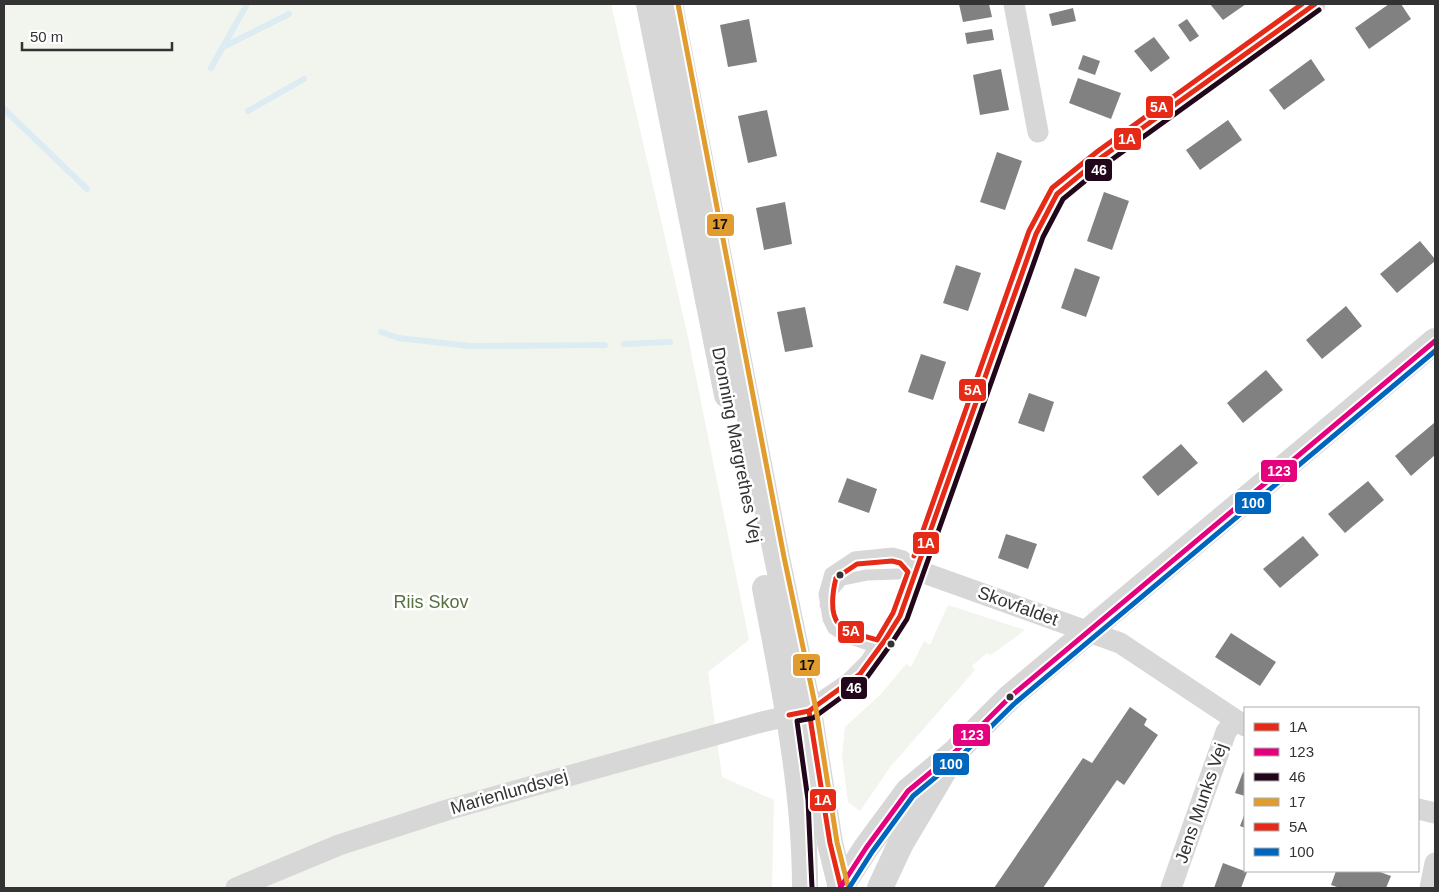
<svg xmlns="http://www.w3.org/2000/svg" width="1439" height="892" font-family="Helvetica,sans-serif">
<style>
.green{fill:#f1f5ed}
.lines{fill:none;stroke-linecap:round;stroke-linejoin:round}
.stream{stroke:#ddebf3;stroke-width:6}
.building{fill:#818181}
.service{stroke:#d7d7d7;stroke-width:11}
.minor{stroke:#d7d7d7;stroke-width:21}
.tertiary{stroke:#d7d7d7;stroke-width:26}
.bus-1-casing{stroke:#fff;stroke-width:9}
.bus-2-casing{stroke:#fff;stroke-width:9}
.bus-3-casing{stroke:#fff;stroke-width:9}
.bus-4-casing{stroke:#fff;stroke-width:9}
.bus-5-casing{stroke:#fff;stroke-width:9}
.bus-6-casing{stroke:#fff;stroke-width:9}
.bus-1{stroke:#e52b18;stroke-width:5}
.bus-2{stroke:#e5007d;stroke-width:5}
.bus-3{stroke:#22071b;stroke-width:5}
.bus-4{stroke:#e09c2e;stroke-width:5}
.bus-5{stroke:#e52b18;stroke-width:5}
.bus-6{stroke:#0065bd;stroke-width:5}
.bus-dot{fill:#333;stroke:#fff;stroke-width:2}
.labels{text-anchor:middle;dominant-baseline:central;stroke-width:5;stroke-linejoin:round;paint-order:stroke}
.street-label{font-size:18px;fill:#333;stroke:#fff}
.park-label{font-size:18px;fill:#56703f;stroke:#fff}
.line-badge{stroke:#fff;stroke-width:2}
.badge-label{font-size:14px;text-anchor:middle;font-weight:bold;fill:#fff}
.pale-badge-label{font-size:14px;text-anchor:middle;font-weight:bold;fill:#111}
</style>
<rect width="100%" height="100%" fill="#fff"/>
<g class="green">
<polygon points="4,4 611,4 688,337 749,640 708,672 722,777 774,800 772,888 4,888"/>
<polygon points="948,605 1025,630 991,655 987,653 972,666 975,670 891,766 860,811 848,802 842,755 845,727 881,694 906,664 911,667 924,641 930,645"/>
</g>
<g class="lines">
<g class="stream">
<polyline points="223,47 289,14"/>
<polyline points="211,68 247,4"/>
<polyline points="4,109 87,189"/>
<polyline points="248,111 304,79"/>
<polyline points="381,332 398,338 470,346 605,345"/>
<polyline points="624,344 670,342"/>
</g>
</g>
<g class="building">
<polygon points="959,4 989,4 992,17 963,22"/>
<polygon points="1210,4 1246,4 1223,20"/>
<polygon points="1389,4 1401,4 1411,19 1369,49 1355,28"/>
<polygon points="1073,8 1076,21 1052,26 1049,14"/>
<polygon points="749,19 757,62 728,67 720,25"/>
<polygon points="1187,19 1199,36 1190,42 1178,25"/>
<polygon points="992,29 994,40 967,44 965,33"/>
<polygon points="1154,37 1170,58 1151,72 1134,51"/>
<polygon points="1083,55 1100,61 1095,75 1078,69"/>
<polygon points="1311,59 1325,80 1284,110 1269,90"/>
<polygon points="1001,69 1009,110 980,115 973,75"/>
<polygon points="1078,78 1121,93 1111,119 1069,103"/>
<polygon points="767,110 777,156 748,163 738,116"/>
<polygon points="1228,120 1242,140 1200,170 1186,150"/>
<polygon points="997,152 1022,161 1005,210 980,202"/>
<polygon points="1104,192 1129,201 1112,250 1087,241"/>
<polygon points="785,202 792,244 764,250 756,208"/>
<polygon points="1420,241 1435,259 1435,261 1397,293 1380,274"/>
<polygon points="956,265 981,273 968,311 943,303"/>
<polygon points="1075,268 1100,277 1086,317 1061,308"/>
<polygon points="1346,306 1362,326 1322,359 1306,340"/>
<polygon points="805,307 813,347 785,352 777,312"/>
<polygon points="921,354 946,362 933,400 908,392"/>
<polygon points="1266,370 1283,390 1243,423 1227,403"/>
<polygon points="1029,393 1054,402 1044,432 1018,423"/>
<polygon points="1434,423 1435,455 1411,476 1395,456"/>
<polygon points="1181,444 1198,463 1158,496 1142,477"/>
<polygon points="847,478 877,489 869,513 838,502"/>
<polygon points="1368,481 1384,500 1345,533 1328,514"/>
<polygon points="1006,534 1037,544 1028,569 998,558"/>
<polygon points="1303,536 1319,555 1280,588 1263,569"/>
<polygon points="1231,633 1276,662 1260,686 1215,657"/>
<polygon points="1130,707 1147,719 1144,725 1158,735 1124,785 1117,780 1043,888 994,888 1083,758 1092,763"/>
<polygon points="1243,772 1245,773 1245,796 1235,793"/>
<polygon points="1245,813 1245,828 1240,826"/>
<polygon points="1223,863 1247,872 1241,888 1214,888"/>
<polygon points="1336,871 1377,871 1391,876 1386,888 1340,888 1331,885"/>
</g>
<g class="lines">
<polyline class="service" points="825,605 832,592 842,580 867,575 898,574 916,570 904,556 893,553 854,557 830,573 824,594 828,619 833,629 845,637 880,649"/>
<g class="minor">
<polyline points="1014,4 1038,132"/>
<polyline points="916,570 1120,643 1245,726"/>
<polyline points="1418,809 1435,813"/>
<polyline points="236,888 339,845 447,810 758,723 809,711 850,683 870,663 900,616 1036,234 1057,194 1102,157 1315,4"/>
<polyline points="1171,888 1226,732 1235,720"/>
<polyline points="1430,888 1435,863"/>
</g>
<g class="tertiary">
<polyline points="649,4 727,395"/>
<polyline points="670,4 777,558 809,711 830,843 841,888"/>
<path d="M765,588C784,688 805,787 805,888"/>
<polyline points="840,888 866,848 908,791 955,752 1010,697 1435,341"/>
<polyline points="880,888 900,845 945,769"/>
</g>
<g class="bus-1-casing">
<g id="bus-1">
<polyline points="809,711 830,843 841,888"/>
<polyline points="789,715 809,711 860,674 885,640 900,616 1036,234 1057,194 1102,157 1315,4"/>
</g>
</g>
<g class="bus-2-casing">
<polyline id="bus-2" points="840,888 866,848 908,791 955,752 1010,697 1435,341"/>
</g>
<g class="bus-3-casing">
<polyline id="bus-3" points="812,888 808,800 797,721 813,718 865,680 891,644 907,619 1043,237 1063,199 1107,163 1319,10"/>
</g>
<g class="bus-4-casing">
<polyline id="bus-4" points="678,4 784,557 816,709 837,842 848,886"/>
</g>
<g class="bus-5-casing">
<g id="bus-5">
<polyline points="914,556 1029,231 1052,188 1098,151 1302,4"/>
<path d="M892,561L900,563L908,572L893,613L877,640C865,636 848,633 839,624C829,614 833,590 836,578L857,564Z"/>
</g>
</g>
<g class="bus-6-casing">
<polyline id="bus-6" points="849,888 872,852 913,796 960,757 1015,703 1435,351"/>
</g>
<use href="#bus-1" class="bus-1"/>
<use href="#bus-2" class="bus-2"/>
<use href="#bus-3" class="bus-3"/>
<use href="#bus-4" class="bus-4"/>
<use href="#bus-5" class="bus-5"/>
<use href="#bus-6" class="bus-6"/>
</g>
<g class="bus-dot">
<circle cx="840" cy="575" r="4.5"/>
<circle cx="891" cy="644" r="4.5"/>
<circle cx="1010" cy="697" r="4.5"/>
</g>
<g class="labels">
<g class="street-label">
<text transform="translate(737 445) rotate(79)">Dronning Margrethes Vej</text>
<text transform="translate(1018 606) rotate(20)">Skovfaldet</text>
<text transform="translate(509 792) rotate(-16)">Marienlundsvej</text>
<text transform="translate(1201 803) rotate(-71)">Jens Munks Vej</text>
</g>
<g class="park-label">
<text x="431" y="602">Riis Skov</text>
</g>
</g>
<g class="line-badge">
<rect x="1145" y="95" width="29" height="24" rx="5" fill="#e52b18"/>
<rect x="1113" y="127" width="29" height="24" rx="5" fill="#e52b18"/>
<rect x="1084" y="158" width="29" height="24" rx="5" fill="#22071b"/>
<rect x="706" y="213" width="29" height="24" rx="5" fill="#e09c2e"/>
<rect x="958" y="378" width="29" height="24" rx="5" fill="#e52b18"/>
<rect x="1260" y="459" width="38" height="24" rx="5" fill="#e5007d"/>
<rect x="1234" y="491" width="38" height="24" rx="5" fill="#0065bd"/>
<rect x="912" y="531" width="28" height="24" rx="5" fill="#e52b18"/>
<rect x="837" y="620" width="28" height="24" rx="5" fill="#e52b18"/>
<rect x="792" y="653" width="29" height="24" rx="5" fill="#e09c2e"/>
<rect x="840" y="676" width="28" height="24" rx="5" fill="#22071b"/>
<rect x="952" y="723" width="39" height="24" rx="5" fill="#e5007d"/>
<rect x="932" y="752" width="38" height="24" rx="5" fill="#0065bd"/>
<rect x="809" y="788" width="28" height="24" rx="5" fill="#e52b18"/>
</g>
<g class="badge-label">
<text x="1159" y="112">5A</text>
<text x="1127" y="144">1A</text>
<text x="1099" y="175">46</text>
<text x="973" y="395">5A</text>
<text x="1279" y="476">123</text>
<text x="1253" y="508">100</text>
<text x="926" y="548">1A</text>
<text x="851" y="636">5A</text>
<text x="854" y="693">46</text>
<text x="972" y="740">123</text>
<text x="951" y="769">100</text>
<text x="823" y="805">1A</text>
</g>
<g class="pale-badge-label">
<text x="720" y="229">17</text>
<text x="807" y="670">17</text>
</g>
<rect width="1439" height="892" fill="none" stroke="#333333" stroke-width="10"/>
<rect x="1244" y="707" width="175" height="165" fill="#ffffff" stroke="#adadad"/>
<rect x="1254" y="723" width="25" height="8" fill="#e52b18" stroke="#adadad"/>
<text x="1289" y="732" font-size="15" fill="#333333">1A</text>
<rect x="1254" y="748" width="25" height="8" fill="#e5007d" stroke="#adadad"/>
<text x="1289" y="757" font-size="15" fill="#333333">123</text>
<rect x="1254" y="773" width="25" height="8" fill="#22071b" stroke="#adadad"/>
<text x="1289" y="782" font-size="15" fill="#333333">46</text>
<rect x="1254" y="798" width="25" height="8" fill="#e09c2e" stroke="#adadad"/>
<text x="1289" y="807" font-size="15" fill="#333333">17</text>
<rect x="1254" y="823" width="25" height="8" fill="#e52b18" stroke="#adadad"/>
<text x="1289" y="832" font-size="15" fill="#333333">5A</text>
<rect x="1254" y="848" width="25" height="8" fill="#0065bd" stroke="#adadad"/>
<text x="1289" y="857" font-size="15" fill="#333333">100</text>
<path d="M22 42v8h150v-8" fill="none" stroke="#333333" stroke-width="2.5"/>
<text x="30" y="42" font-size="15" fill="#333333" stroke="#ffffff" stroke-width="4" paint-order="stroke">50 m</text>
</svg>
